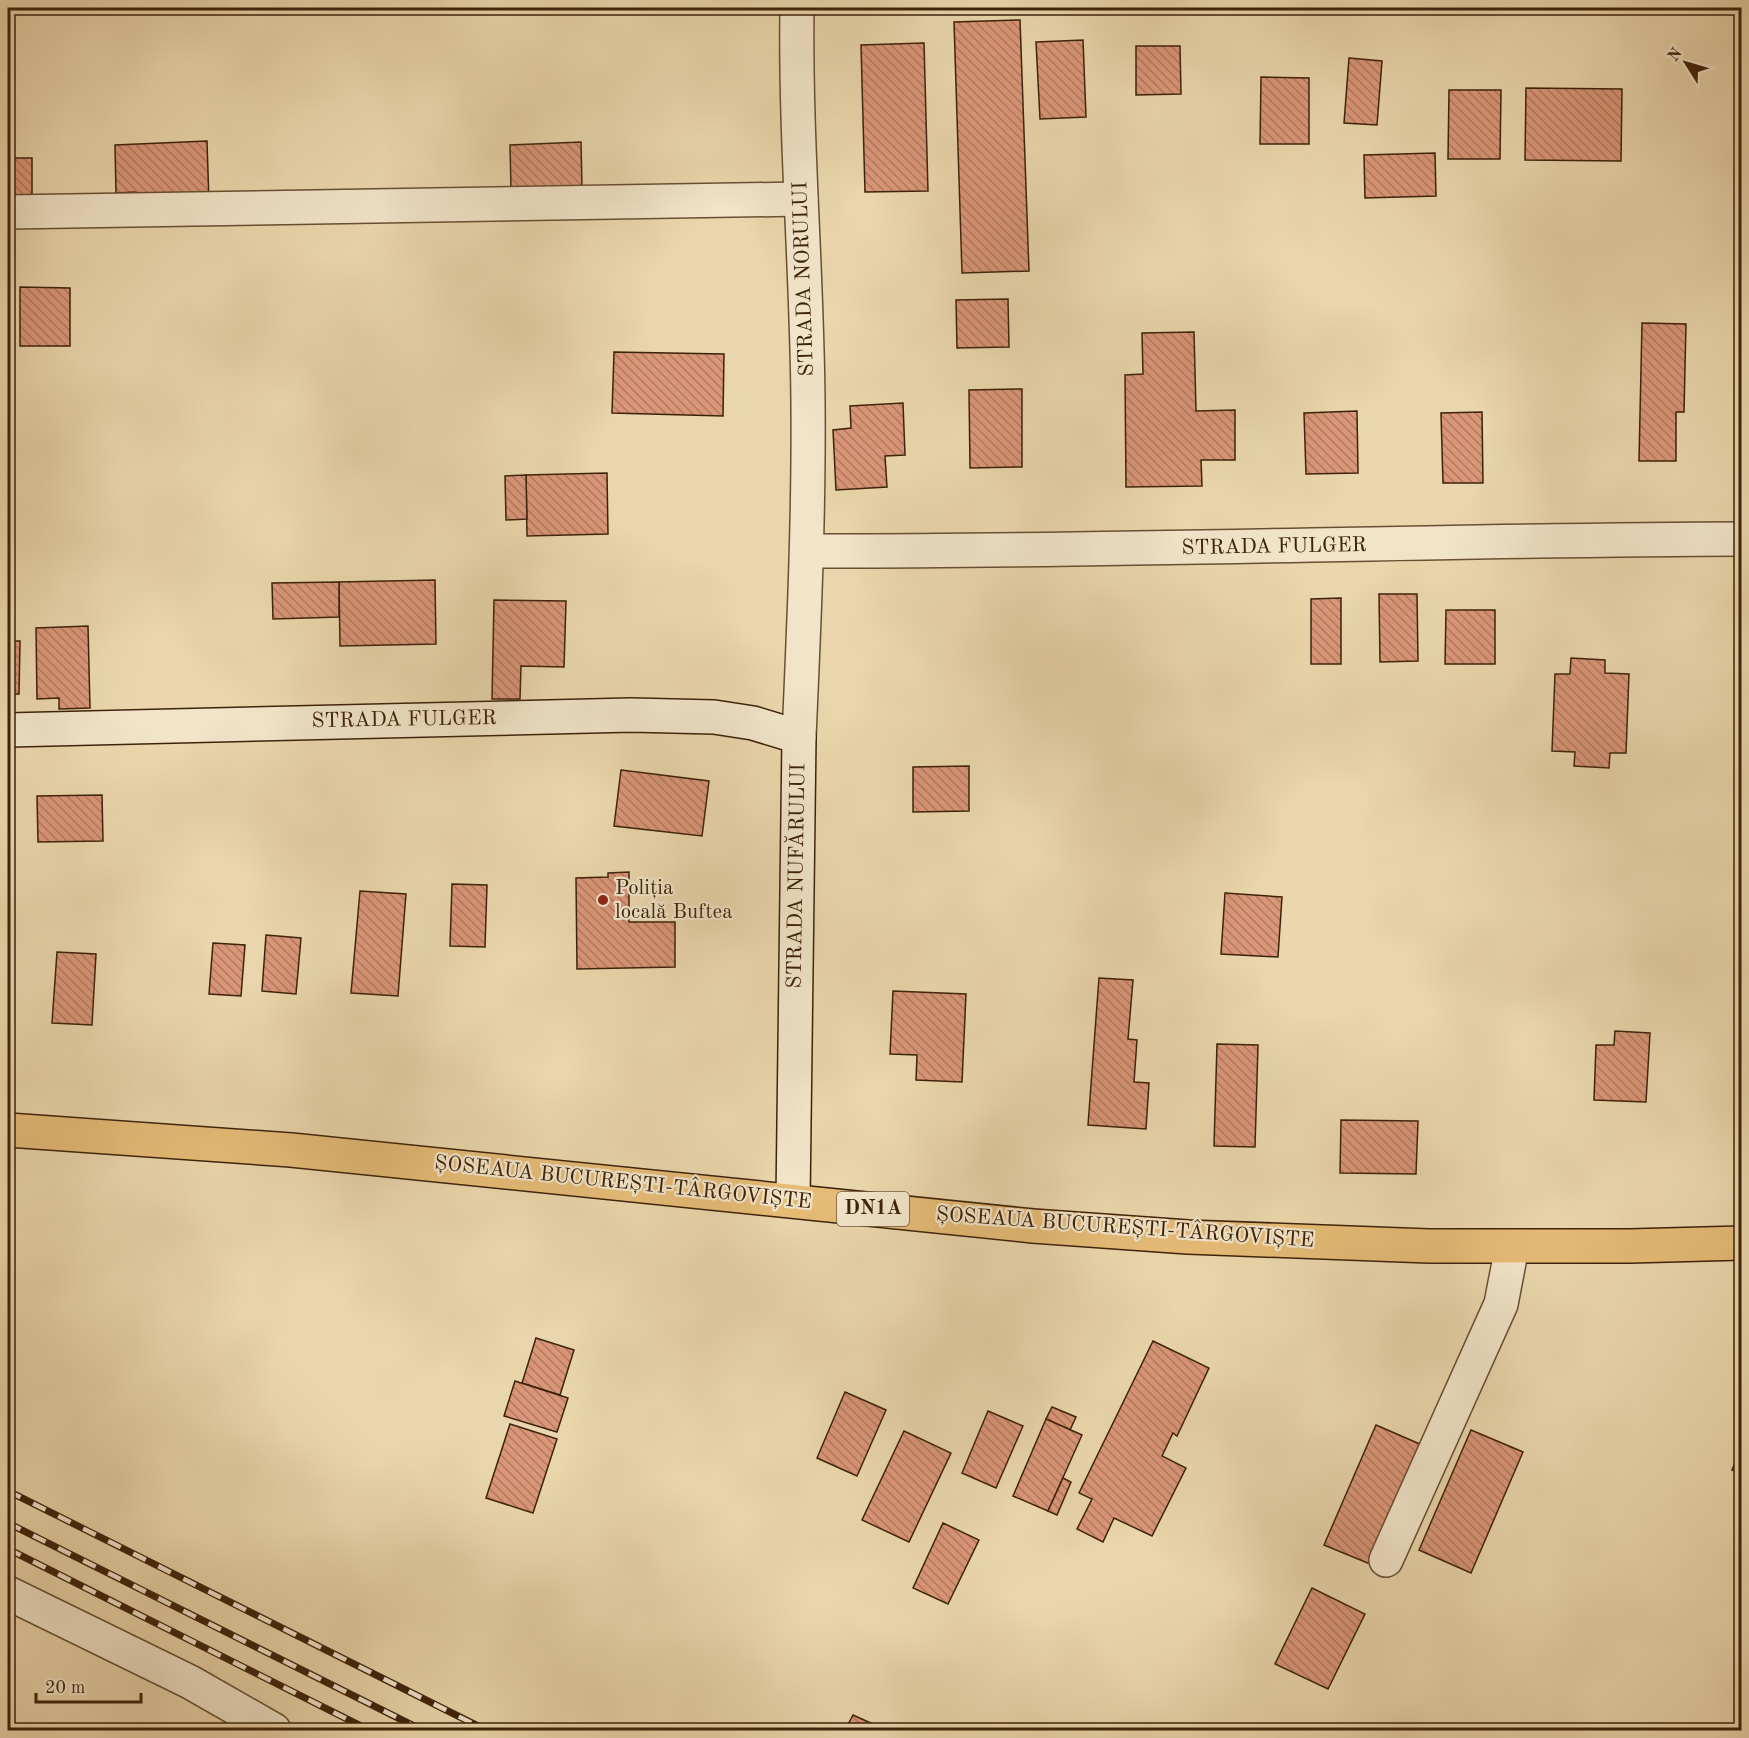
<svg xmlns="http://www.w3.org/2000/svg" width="1749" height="1738" font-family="'Old Standard TT',serif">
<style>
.building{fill:url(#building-back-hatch);stroke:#3d220a;stroke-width:1.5}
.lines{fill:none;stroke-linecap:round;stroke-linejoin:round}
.street-casing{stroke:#684f32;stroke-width:36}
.secondary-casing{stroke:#3d220a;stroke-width:36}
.primary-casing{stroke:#3d220a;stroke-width:36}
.street{stroke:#f1e4c9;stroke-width:33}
.secondary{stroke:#f1e4c9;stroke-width:33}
.primary{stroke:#e5bb76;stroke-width:33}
.rail-casing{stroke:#3d220a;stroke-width:7}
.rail{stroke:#f1e4c9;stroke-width:4.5;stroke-dasharray:14;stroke-linecap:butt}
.poi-dot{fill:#8f2418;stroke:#f1e4c9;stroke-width:2}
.labels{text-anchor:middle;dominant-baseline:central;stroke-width:4.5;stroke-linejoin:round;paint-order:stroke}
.shield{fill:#f1e4c9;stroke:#735c43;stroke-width:1.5}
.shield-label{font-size:20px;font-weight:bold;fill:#3d220a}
.street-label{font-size:21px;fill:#3d220a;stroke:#f1e4c9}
.poi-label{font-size:21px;fill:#3d220a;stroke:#f1e4c9;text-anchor:start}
</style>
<defs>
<pattern id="building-back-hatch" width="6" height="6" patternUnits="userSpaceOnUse" patternTransform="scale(1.5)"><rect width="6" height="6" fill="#da9678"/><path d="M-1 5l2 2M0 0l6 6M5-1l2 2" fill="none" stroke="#b27a61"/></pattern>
</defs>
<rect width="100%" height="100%" fill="#ead6ac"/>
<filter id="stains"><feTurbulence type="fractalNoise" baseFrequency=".00333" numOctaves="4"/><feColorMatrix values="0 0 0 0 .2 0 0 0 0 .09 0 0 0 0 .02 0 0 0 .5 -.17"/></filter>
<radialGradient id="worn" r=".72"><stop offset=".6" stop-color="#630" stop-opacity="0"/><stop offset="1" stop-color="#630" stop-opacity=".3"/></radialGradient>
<g class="building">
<polygon points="1020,20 1029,271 962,273 954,22"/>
<polygon points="1083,40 1086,117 1040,119 1036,42"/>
<polygon points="924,43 928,191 865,192 861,45"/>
<polygon points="1136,46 1180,46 1181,94 1136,95"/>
<polygon points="1349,58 1382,61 1377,125 1344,123"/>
<polygon points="1261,77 1309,78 1309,144 1260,144"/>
<polygon points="1526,88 1622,89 1621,161 1525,160"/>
<polygon points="1449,90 1501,90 1500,159 1448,159"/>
<polygon points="207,141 209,203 135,205 135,192 116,193 115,145"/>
<polygon points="581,142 582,187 511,190 510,145"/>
<polygon points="1435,153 1436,196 1365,198 1364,155"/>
<rect x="8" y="158" width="24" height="40"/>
<polygon points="20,287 70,288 70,346 20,346"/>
<polygon points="1008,299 1009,347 957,348 956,300"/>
<polygon points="1642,323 1686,324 1684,412 1676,412 1676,461 1639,461"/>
<polygon points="1194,332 1196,411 1235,410 1235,460 1201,460 1202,486 1126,487 1125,375 1143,374 1142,333"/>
<polygon points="614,352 724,354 723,416 612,413"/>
<polygon points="1022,389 1022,467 970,468 969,390"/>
<polygon points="903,403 905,455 885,456 887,487 836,490 833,430 851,428 850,406"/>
<polygon points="1357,411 1358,473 1306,474 1304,413"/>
<polygon points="1482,412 1483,483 1443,483 1441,413"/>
<polygon points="607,473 608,534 527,536 526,475"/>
<polygon points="526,475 527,519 506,520 505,476"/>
<polygon points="435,580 436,644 340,646 339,582"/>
<polygon points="339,582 339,617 273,619 272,583"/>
<polygon points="1379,594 1417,594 1418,661 1380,662"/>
<polygon points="1341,598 1341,664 1311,664 1311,599"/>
<polygon points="494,600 566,601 564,667 521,666 520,699 492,699"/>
<polygon points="1446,610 1495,610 1495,664 1445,664"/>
<polygon points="88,626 90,708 59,709 59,698 37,699 36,628"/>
<polygon points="8,641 20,641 19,694 8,694"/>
<polygon points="1571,658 1605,660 1605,673 1629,674 1626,753 1610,753 1609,768 1574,766 1575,752 1552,751 1555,674 1570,674"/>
<polygon points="969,766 969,811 913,812 913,767"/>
<polygon points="621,770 709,781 702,836 614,826"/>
<polygon points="102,795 103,841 38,842 37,796"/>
<polygon points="629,872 629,922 675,922 675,967 577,969 576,878 608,877 608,873"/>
<polygon points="452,884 487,885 485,947 450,946"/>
<polygon points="360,891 406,894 398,996 351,993"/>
<polygon points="1225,893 1282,897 1278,957 1221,954"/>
<polygon points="266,935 301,938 296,994 262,991"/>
<polygon points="213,943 245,945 241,996 209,994"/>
<polygon points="57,952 96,954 92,1025 52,1023"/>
<polygon points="1099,978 1133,980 1128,1039 1137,1040 1134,1082 1149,1083 1146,1129 1088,1125"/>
<polygon points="893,991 966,994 962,1082 916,1080 917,1055 890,1054"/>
<polygon points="1615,1031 1650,1033 1646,1102 1594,1100 1596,1045 1614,1045"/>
<polygon points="1217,1044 1258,1045 1255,1147 1214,1146"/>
<polygon points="1341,1120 1418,1121 1416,1174 1340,1173"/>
<polygon points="536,1338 574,1350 560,1395 522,1383"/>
<polygon points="1153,1341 1209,1368 1177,1436 1173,1433 1162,1456 1186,1468 1152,1536 1114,1518 1103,1542 1077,1529 1092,1499 1079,1493"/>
<polygon points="515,1381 568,1398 557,1432 504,1416"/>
<polygon points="845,1392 886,1410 857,1476 817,1458"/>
<polygon points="1052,1407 1076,1417 1070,1430 1046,1419"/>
<polygon points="988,1411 1023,1426 996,1488 962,1473"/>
<polygon points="1046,1419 1082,1435 1048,1511 1013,1496"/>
<polygon points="510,1424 557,1439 533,1513 486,1498"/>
<polygon points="1376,1425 1422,1445 1370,1564 1324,1545"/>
<polygon points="1471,1430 1523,1452 1471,1573 1419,1550"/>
<polygon points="904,1431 951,1453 909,1542 862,1520"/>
<polygon points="1742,1446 1742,1473 1732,1470"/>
<polygon points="1063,1478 1071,1482 1057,1515 1048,1511"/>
<polygon points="943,1523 979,1540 948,1604 913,1588"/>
<polygon points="1312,1588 1365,1614 1328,1689 1275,1664"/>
<polygon points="853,1715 886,1730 845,1730"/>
</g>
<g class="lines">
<g class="street-casing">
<g id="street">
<path d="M797,8C795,139 807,270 808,402C809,514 804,625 799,737"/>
<polyline points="8,212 801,199"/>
<path d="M807,551C1118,552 1430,540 1742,539"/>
<polyline points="1386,1560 1501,1304 1512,1247"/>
<polyline points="8,1593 190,1682 274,1730"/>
</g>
</g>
<g class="secondary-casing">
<polyline id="secondary" points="8,730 631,715 714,717 753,723 799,737 793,1200"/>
</g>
<g class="primary-casing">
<polyline id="primary" points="8,1130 291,1150 1033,1226 1188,1237 1429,1246 1630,1246 1742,1243"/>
</g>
<use href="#street" class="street"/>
<use href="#secondary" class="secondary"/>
<use href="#primary" class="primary"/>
<g class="rail-casing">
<g id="rail">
<polyline points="8,1491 486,1730"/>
<polyline points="8,1523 422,1730"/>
<polyline points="8,1549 369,1730"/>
</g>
</g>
<use href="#rail" class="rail"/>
</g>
<circle class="poi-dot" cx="603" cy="900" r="6"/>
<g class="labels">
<rect class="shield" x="837" y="1192" width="72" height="34" rx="4.5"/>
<g class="shield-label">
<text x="873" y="1209">DN1A</text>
</g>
<g class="street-label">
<text transform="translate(804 279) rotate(-92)">STRADA NORULUI</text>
<text transform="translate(1274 547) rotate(-1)">STRADA FULGER</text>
<text transform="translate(404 720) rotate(-1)">STRADA FULGER</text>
<text transform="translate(797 876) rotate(-89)">STRADA NUFĂRULUI</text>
<text transform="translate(623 1183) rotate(6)">ȘOSEAUA BUCUREȘTI-TÂRGOVIȘTE</text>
<text transform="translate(1125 1228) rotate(4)">ȘOSEAUA BUCUREȘTI-TÂRGOVIȘTE</text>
</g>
<g class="poi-label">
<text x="615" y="888">Poliția<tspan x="615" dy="24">locală Buftea</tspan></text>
</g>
</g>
<rect width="1749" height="1738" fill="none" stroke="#ead6ac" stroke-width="30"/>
<rect x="9" y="9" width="1731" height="1720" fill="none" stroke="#3d220a" stroke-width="3"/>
<rect x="15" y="15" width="1719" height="1708" fill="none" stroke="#3d220a" stroke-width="1.5"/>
<g transform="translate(1686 63) rotate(307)" stroke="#f1e4c9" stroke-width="4.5" paint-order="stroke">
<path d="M0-4.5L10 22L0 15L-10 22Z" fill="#3d220a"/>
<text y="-9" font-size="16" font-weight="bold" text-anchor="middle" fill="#3d220a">N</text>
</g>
<path d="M36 1693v9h105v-9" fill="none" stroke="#3d220a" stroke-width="3"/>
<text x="45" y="1693" font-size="18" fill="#3d220a" stroke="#f1e4c9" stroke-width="4.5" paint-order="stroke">20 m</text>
<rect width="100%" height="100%" filter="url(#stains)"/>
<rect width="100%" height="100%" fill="url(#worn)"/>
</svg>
